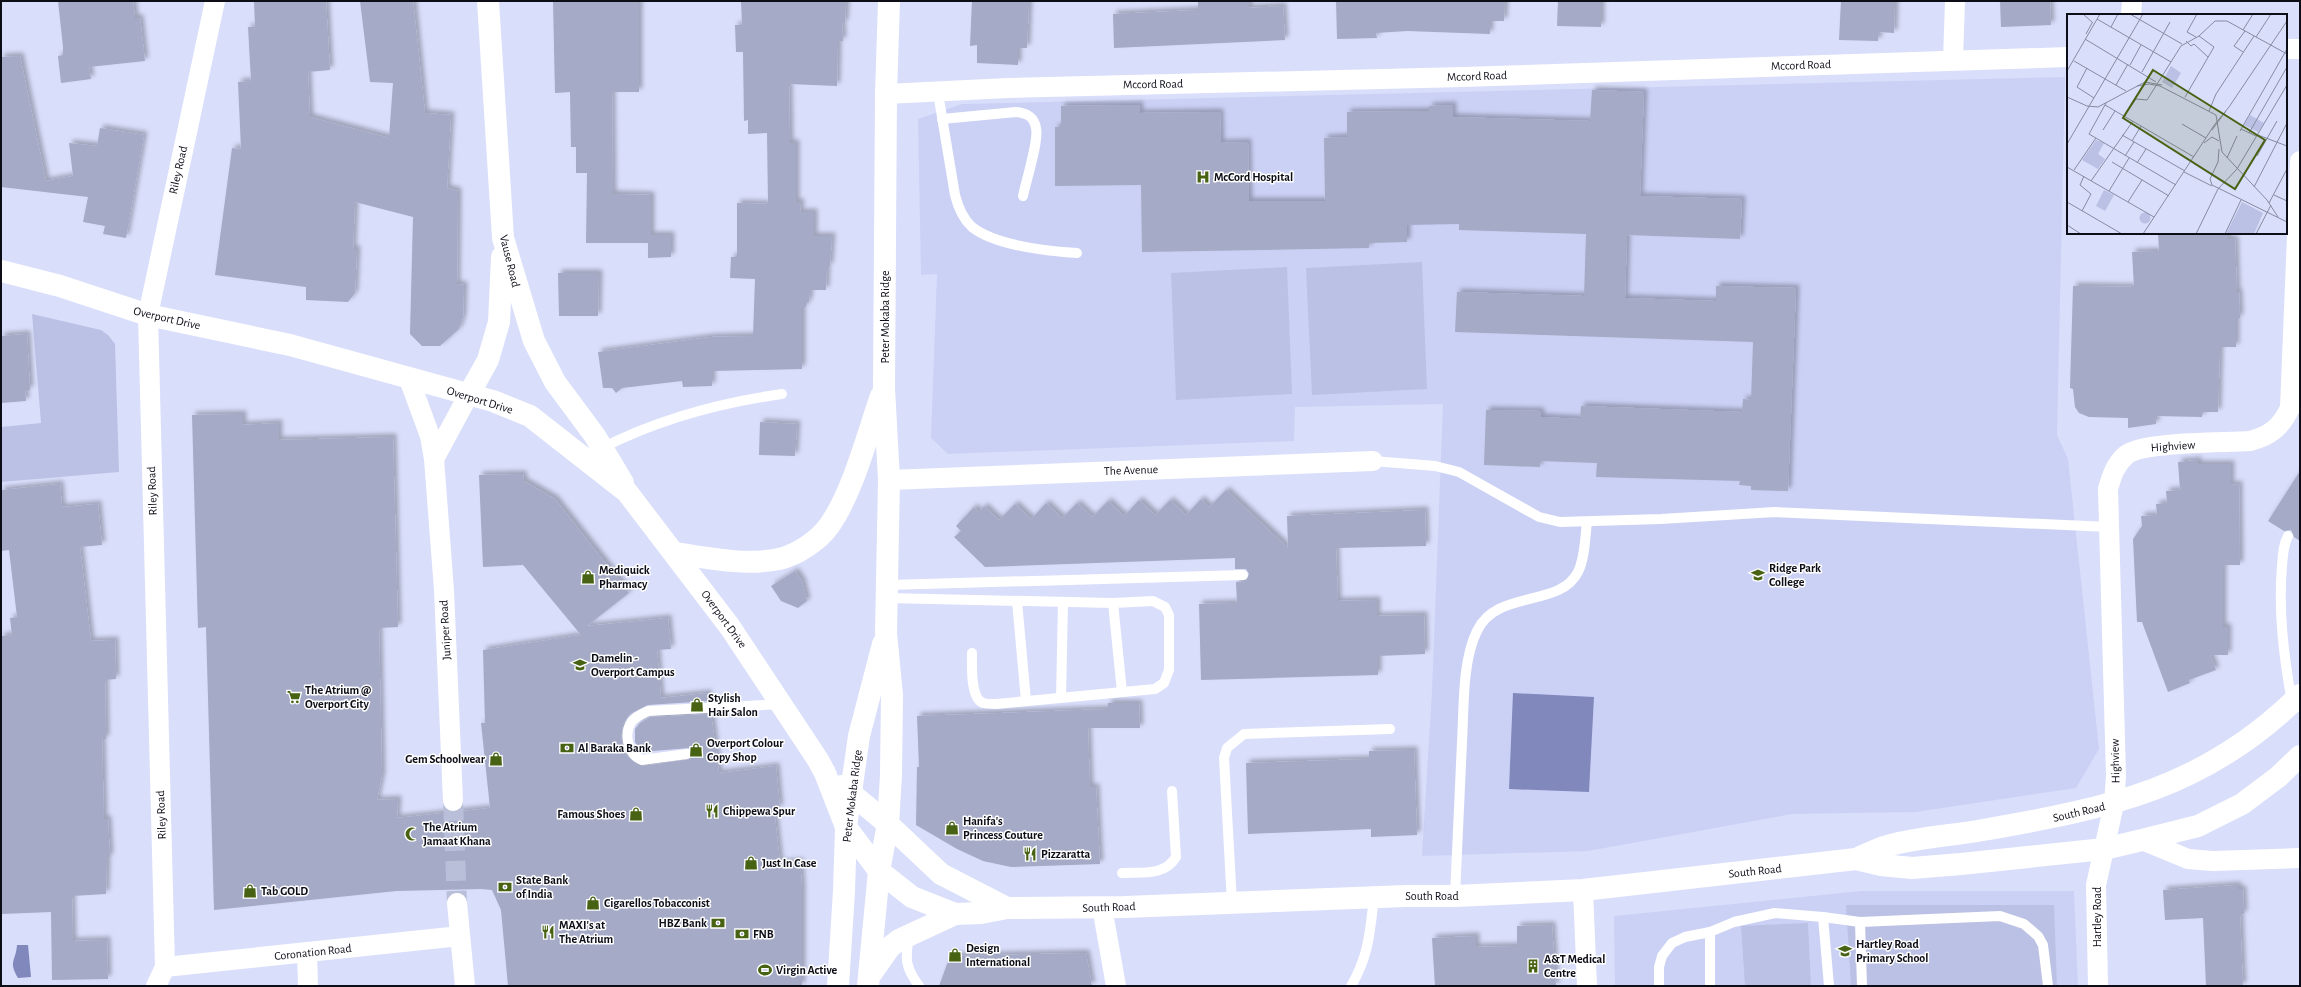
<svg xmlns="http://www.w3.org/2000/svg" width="2301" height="987" font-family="'Alegreya Sans',sans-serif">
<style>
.built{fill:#cbd1f5}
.green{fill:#bbc1e5}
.water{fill:#8088bc}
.building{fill:#a5aac6;filter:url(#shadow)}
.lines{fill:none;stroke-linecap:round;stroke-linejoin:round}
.street-tunnel{stroke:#babfd9;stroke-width:20;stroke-dasharray:20 10;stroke-linecap:butt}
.lane{stroke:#fff;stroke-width:10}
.street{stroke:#fff;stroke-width:20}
.secondary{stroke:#fff;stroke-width:22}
.labels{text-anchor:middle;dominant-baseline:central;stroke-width:3;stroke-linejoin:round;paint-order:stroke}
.street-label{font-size:12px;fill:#0c0d17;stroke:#fff}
.poi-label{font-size:12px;font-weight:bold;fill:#0c0d17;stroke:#fff;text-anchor:start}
.inset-road{fill:none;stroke:#878aa0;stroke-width:1}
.view{fill:#476213;fill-opacity:0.15;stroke:#476213;stroke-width:2}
.inset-edge{fill:none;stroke:#0c0d17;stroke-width:2}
</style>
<defs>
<filter id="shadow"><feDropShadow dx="3.5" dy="-3.5" stdDeviation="2" flood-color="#0004"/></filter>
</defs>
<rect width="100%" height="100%" fill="#d9defb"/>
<g class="built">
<polygon points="2065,77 2057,435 2068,459 2099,749 2076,788 1916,812 1792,814 1588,851 1422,856 1432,691 1443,404 1295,407 1294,441 948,454 931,438 937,274 921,275 918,119 962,104"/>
<polygon points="1861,891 2074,891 2078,986 1615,986 1614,916"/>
</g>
<g class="green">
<polygon points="1422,262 1427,389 1312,395 1306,268"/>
<polygon points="1287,267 1292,394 1176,400 1171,273"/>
<polygon points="32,314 101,330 108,335 115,344 119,472 1,482 1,427 41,423"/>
<polygon points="1846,905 2054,905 2057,986 1851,986"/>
<polygon points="1808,923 1811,986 1745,986 1741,926"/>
</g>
<g class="water">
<polygon points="1513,693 1594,697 1589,792 1509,789"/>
<path d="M17,945H28L31,977L18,978C8,961 16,961 17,945Z"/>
</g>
<g class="building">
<polygon points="58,1 133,1 135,18 140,18 145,61 89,67 91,79 61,83 58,56 63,55 63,47"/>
<polygon points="254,1 326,1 330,70 308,72 310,117 389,138 393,83 370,82 360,1 413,1 425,113 451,115 447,188 458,191 457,284 464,285 463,317 459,329 440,346 422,346 410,334 413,217 355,202 353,249 357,249 355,293 348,302 306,300 306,287 215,275 232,148 241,149 238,82 251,81 248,27 255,27"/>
<polygon points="553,1 639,1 639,92 612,92 613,194 651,195 651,235 671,235 671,257 648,258 648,243 586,243 587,173 576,173 576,147 571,147 570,92 555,93"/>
<polygon points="741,1 846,1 845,23 842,23 843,41 838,41 837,86 789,84 790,143 796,143 796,202 801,202 800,212 814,212 814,236 832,236 830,266 827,266 826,290 810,290 809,302 807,302 806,307 802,307 802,369 712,371 712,386 683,387 682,381 622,388 616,393 612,388 603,388 598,352 711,337 753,336 755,279 730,278 731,257 737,257 737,203 768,204 767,133 748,134 748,120 744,121 743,52 736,52 735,25 742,25"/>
<polygon points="972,1 1029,1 1027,48 1018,48 1018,65 977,63 977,45 970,46"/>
<polygon points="1198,1 1249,1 1249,8 1283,6 1285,40 1114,48 1113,14 1198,10"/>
<polygon points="1336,1 1505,1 1504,21 1490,21 1490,34 1407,31 1376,33 1377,38 1337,39"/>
<polygon points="1558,1 1601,1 1601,27 1557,26"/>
<polygon points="1841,1 1895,1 1894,33 1879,32 1878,41 1839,40"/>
<polygon points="2000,1 2050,1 2051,25 2001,27"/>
<polygon points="20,56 46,181 73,176 69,143 97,146 100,128 144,135 126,238 103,234 105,226 83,222 88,197 1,187 1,57"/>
<polygon points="1592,90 1644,92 1640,196 1742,199 1740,239 1627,235 1625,298 1716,301 1716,286 1796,288 1788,491 1751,490 1751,486 1739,485 1740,481 1596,477 1597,463 1540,461 1540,467 1484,465 1486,410 1541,411 1541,417 1580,419 1581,406 1742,412 1743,399 1751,400 1753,342 1455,332 1457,292 1584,296 1586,234 1459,230 1459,224 1407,225 1407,242 1369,243 1369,248 1142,252 1141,185 1055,186 1055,127 1061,127 1061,106 1140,105 1140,113 1220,112 1221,143 1248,142 1249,201 1325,201 1324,138 1347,137 1347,112 1429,111 1429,106 1453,105 1453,117 1590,121"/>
<polygon points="2158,233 2228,233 2228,239 2235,239 2237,292 2239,292 2240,318 2236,318 2236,347 2220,347 2218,412 2203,412 2202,417 2156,416 2156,424 2128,428 2128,418 2089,417 2079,413 2075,407 2073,389 2070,388 2073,286 2134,287 2132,252 2159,251"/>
<polygon points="558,273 599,273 598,316 559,316"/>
<polygon points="27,334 30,390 25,390 26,401 1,403 1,336"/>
<polygon points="243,414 243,425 279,423 279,440 393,437 398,627 379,628 382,775 377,800 398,799 397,818 490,808 481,723 485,723 483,650 581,635 523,565 483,567 479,475 523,474 524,481 555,499 629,593 587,626 668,618 671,649 657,650 661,698 708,693 709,701 648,705 630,714 623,724 621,737 624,751 629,758 643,766 691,759 693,753 689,748 641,752 635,742 635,729 640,723 650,717 711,714 719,773 776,766 780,808 774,809 780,863 800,861 802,888 802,986 508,986 501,910 492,890 481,889 396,891 214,910 206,627 198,628 192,415"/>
<polygon points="760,422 797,424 795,456 759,455"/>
<polygon points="2198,460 2198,464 2231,464 2231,485 2239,484 2240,565 2223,565 2223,627 2228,627 2228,655 2210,655 2216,670 2189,680 2190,683 2168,692 2142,622 2137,622 2133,539 2142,526 2141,516 2157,515 2156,504 2167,503 2166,491 2180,490 2178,462"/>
<polygon points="2300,471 2300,541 2294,537 2291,530 2284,531 2268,521"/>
<polygon points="60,484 62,507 98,504 102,545 80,547 91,641 115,640 116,679 105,680 106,739 102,739 104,819 108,819 110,857 107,857 106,894 72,896 73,941 107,940 108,979 52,980 51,912 1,914 1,636 12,635 10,618 17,617 9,550 1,551 1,490"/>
<polygon points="1226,490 1288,548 1287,516 1425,510 1426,546 1336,548 1338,601 1377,600 1377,616 1424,615 1425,654 1378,656 1378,675 1201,680 1199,604 1237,603 1236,582 1246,581 1249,574 1246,569 1235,569 1235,558 985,567 954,537 961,531 956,526 974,507 979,512 984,506 999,520 1015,504 1031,519 1046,503 1062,518 1077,503 1092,517 1108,501 1124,516 1139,500 1155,515 1170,500 1186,515 1201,499 1209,507"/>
<polygon points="795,571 802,581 807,601 798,608 781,601 771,586"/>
<polygon points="1108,703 1139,703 1140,728 1088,728 1090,787 1096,787 1100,864 1011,867 983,861 957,849 916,825 917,767 919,767 917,716 1108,709"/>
<polygon points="1414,750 1417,835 1371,837 1371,829 1248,834 1246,763 1369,759 1369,751"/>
<polygon points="2238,885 2238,889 2243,889 2244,914 2240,915 2243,986 2206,986 2203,918 2165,920 2163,890"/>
<polygon points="1552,925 1556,986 1435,986 1432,938 1476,936 1476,947 1517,946 1517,926"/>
<polygon points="1086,953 1092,986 939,986 950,956"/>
</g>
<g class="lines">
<polyline class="street-tunnel" points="453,801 457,903"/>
<g class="lane">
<path d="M938,93L955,195C958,207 962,218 972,227C996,246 1047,251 1077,253"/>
<path d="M942,119L1016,112C1026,113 1034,116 1036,128C1039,141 1026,181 1023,196"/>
<path d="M602,448C659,419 718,403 782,394"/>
<polyline points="1373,461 1435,466 1459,472 1539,517 1560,522 1661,519 1775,512 2109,527"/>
<path d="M2288,536C2283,545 2283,555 2282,566C2278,612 2284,657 2292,703"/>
<polyline points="888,585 1243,575"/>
<path d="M887,598L1113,603L1153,601L1165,607L1169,615V670L1164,683L1155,689L996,704C992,704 987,704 983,703C970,698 972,665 972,653"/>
<polyline points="1017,601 1026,701"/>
<polyline points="1113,603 1122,692"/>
<polyline points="1061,698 1063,602"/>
<path d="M687,754L642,760C628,755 623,734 632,721C637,716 642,714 648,711L782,704"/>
<path d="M1122,873C1142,872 1165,876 1176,857L1172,791"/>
<path d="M1455,896C1457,845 1460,793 1462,742C1464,709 1462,661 1477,631C1497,589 1560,608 1578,572C1585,558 1585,538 1587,522"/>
<polyline points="1232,903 1224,758 1227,748 1244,734 1390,729"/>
<polyline points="1823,917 1860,922 2000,916 2024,924 2038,936 2043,945 2048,986"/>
<polyline points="1860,922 1862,986"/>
<polyline points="1710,932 1710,986"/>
<path d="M909,936C905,959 905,967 919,986"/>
<path d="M1351,986C1369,956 1370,931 1374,897"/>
<polyline points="1659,986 1659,967 1662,956 1672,943 1685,937 1710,932 1734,922 1775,913 1823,917 1829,986"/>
</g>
<g class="street">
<polyline points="2131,15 2132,1"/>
<polyline points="2286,49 2300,49"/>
<polyline points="1953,60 1955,1"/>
<polyline points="886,94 1008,88 1463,77 2068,57"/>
<polyline points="409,379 430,436 434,459 444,590 453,801"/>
<polyline points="434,459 468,396"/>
<polyline points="889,480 1373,461"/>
<polyline points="2142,840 2188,859 2213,861 2300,858"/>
<polyline points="1583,890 1587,986"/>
<polyline points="457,903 465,986"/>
<polyline points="1102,907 1116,986"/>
<polyline points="307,953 308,986"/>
<polyline points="165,967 460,936"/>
<polyline points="156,986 165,967 148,315 215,1"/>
<path d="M2098,986L2096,885L2114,804L2116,776L2108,489C2112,475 2115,465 2126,455C2143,441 2225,443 2250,441C2270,436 2281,427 2290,408L2300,161"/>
</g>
<g class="secondary">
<polyline points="488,1 503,238 534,341 555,382 595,436 623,483"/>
<path d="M1,271L60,286L148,315L290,345L493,401L530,416L627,492L730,627L818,760L825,773L846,827L879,871L912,897L955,914L981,913L1007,908L1125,907L1406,896H1455L1583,890L1856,859C1866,855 1876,849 1887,846C1918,837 1951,836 1983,830C2109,808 2205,789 2300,695"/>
<polyline points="468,396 488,360 499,322 502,257"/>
<path d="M675,553C708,558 746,566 779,559C797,555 818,541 829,526C853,492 867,436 881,396"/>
<polyline points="842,786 888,824 941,874 1007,908"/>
<polyline points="1856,859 1881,865 1912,868 1961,864 2104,849 2142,840 2198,826 2242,804 2278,777 2300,756"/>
<polyline points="871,974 890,947 899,940 955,914"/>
<polyline points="838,986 844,891 846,827 859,736 883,644"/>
<polyline points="868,986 879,871 888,824 891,775 892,695 886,633 889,480 884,388 886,94 889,1"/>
</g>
</g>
<defs>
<g id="hospital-bare" transform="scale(1.08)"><path d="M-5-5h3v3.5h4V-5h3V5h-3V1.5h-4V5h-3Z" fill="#476213" stroke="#fff" stroke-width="2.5" paint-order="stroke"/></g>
<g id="school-bare" transform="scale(1.08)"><path d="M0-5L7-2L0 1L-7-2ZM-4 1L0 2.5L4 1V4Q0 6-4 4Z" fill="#476213" stroke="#fff" stroke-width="2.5" paint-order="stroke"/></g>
<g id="shop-bare" transform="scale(1.08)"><path d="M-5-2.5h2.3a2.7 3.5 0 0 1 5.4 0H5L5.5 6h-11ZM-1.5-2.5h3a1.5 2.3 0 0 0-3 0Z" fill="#476213" stroke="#fff" stroke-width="2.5" paint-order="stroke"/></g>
<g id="university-bare" transform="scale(1.08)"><path d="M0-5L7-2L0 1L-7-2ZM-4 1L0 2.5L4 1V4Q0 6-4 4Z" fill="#476213" stroke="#fff" stroke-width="2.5" paint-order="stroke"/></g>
<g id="supermarket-bare" transform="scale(1.08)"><path d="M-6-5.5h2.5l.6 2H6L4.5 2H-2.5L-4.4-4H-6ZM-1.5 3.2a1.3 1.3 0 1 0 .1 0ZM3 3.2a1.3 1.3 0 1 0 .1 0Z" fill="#476213" stroke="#fff" stroke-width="2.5" paint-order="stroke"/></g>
<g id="bank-bare" transform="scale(1.08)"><path d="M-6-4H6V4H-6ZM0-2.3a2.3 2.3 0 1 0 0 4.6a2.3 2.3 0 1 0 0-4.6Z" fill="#476213" stroke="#fff" stroke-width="2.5" paint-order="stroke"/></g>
<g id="restaurant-bare" transform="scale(1.08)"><path d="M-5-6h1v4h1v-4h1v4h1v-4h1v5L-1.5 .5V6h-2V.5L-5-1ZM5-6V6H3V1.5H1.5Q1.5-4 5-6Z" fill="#476213" stroke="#fff" stroke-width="2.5" paint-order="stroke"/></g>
<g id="mosque-bare" transform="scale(1.08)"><path d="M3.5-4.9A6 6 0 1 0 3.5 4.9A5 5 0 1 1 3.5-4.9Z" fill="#476213" stroke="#fff" stroke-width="2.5" paint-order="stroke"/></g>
<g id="building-bare" transform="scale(1.08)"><path d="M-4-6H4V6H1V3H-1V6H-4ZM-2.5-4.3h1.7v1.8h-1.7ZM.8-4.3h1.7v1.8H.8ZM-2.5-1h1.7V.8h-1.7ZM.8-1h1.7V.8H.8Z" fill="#476213" stroke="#fff" stroke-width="2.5" paint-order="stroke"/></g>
<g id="stadium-bare" transform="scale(1.08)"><path d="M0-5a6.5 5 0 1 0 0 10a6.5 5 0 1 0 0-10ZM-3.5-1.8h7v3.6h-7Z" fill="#476213" stroke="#fff" stroke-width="2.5" paint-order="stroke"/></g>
</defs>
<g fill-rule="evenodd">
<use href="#hospital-bare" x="1203" y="177"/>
<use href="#school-bare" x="1758" y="575"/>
<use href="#shop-bare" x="588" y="577"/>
<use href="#university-bare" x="580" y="665"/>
<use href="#supermarket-bare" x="294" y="697"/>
<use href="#shop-bare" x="697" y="705"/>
<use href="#bank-bare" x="567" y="748"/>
<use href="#shop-bare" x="696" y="750"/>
<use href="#shop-bare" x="496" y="759"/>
<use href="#restaurant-bare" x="712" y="811"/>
<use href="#shop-bare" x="636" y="814"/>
<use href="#shop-bare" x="952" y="828"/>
<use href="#mosque-bare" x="412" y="834"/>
<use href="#restaurant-bare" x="1030" y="854"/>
<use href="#shop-bare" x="751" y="863"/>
<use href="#bank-bare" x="505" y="887"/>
<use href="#shop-bare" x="250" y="891"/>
<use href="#shop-bare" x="593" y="903"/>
<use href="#bank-bare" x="718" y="923"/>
<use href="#restaurant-bare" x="548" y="932"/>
<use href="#bank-bare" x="742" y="934"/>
<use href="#school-bare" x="1845" y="951"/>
<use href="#shop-bare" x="955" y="955"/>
<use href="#building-bare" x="1533" y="966"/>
<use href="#stadium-bare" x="765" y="970"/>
</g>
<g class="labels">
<g class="street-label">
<text transform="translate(1801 65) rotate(-2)">Mccord Road</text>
<text transform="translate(1477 76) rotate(-2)">Mccord Road</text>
<text transform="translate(1153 84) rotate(-1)">Mccord Road</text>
<text transform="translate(178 170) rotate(-77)">Riley Road</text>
<text transform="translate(510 261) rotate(76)">Vause Road</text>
<text transform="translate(885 317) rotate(-90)">Peter Mokaba Ridge</text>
<text transform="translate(167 318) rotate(13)">Overport Drive</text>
<text transform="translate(480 400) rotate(17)">Overport Drive</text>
<text transform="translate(2173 446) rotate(-4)">Highview</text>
<text transform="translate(1131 470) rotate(-2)">The Avenue</text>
<text transform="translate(152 491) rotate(-92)">Riley Road</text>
<text transform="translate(724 619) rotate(54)">Overport Drive</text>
<text transform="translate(445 630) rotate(-93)">Juniper Road</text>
<text transform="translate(2115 761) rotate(-91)">Highview</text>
<text transform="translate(852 796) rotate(-83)">Peter Mokaba Ridge</text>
<text transform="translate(2079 812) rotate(-13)">South Road</text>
<text transform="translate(161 815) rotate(-92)">Riley Road</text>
<text transform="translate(1755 871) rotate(-6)">South Road</text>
<text x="1432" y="896">South Road</text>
<text transform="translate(1109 907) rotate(-2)">South Road</text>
<text transform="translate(2097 917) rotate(-90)">Hartley Road</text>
<text transform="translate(313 952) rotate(-6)">Coronation Road</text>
</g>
<g class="poi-label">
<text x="1214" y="177">McCord Hospital</text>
<text x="1769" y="568">Ridge Park<tspan x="1769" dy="14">College</tspan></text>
<text x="599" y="570">Mediquick<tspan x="599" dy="14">Pharmacy</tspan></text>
<text x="591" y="658">Damelin -<tspan x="591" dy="14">Overport Campus</tspan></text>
<text x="305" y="690">The Atrium @<tspan x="305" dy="14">Overport City</tspan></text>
<text x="708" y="698">Stylish<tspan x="708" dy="14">Hair Salon</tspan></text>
<text x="707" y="743">Overport Colour<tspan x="707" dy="14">Copy Shop</tspan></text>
<text x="578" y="748">Al Baraka Bank</text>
<text x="485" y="759" text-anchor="end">Gem Schoolwear</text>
<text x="723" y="811">Chippewa Spur</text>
<text x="625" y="814" text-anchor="end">Famous Shoes</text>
<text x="963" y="821">Hanifa's<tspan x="963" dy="14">Princess Couture</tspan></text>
<text x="423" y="827">The Atrium<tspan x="423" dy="14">Jamaat Khana</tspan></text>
<text x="1041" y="854">Pizzaratta</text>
<text x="762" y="863">Just In Case</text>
<text x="516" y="880">State Bank<tspan x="516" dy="14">of India</tspan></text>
<text x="261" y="891">Tab GOLD</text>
<text x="604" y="903">Cigarellos Tobacconist</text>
<text x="707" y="923" text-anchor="end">HBZ Bank</text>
<text x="559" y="925">MAXI's at<tspan x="559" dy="14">The Atrium</tspan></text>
<text x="753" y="934">FNB</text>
<text x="1856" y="944">Hartley Road<tspan x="1856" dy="14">Primary School</tspan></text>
<text x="966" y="948">Design<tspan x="966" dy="14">International</tspan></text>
<text x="1544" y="959">A&amp;T Medical<tspan x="1544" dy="14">Centre</tspan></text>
<text x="776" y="970">Virgin Active</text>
</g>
</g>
<g transform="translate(2067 14)">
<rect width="220" height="220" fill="#d9defb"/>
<path d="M104,52L114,59L105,74L95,68ZM183,101L197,109L191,118L177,111ZM29,126L37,129L31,140L38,145L31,155L15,146ZM37,176L47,181L38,197L29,192ZM175,188L196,199L187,220H159ZM72.5 204a5.5 5.5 0 1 1 11 0a5.5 5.5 0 1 1-11 0Z" fill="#bbc1e5"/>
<path class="inset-road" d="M16,0L26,9M63,0L115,30M30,5L104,48M44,13L51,0M176,16L186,0M19,20L25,9M129,23L120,18L130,0M189,23L204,0M18,25L89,68M119,27L124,32L127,30L141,43M176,38L167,32L178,17M7,47L59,77M63,51L74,31M20,54L10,73L27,84M0,57L33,0M75,58L103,8M49,71L61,50M70,72L82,70L93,72L149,101L155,138L200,186L211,203M0,83L20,92L31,93L78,68L95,71M118,83L147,33L132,22M39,89L22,120L109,171M38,91L127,143M162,93L220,7M142,97L149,80L187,22M57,102L69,85L80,86L114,32L132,22L148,7H160L220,40M115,110L139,124M174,115L189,122M36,116L48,97M145,116L159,97M173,117L220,35M182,119L220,53M55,121L118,157M191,121L220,132M65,127L74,112M137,129L145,123L152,127M0,130L76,0M152,135L151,148L143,165L145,171L220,208M58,142L67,128M190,142L210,107M160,144L170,122M45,148L102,182M70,149L79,135M0,153L87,203M7,156L29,124M117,158L145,172M24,167L66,107M187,173L220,109M42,177L62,144M207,181L220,187M0,188L55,220M61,188L75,166M202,189L220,155M15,197L24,180L13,171L17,162M0,211L14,220M76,220L148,110L162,93M129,220L151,175L170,155L220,71M158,220L174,186M189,220L204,191"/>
<path class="view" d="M86,56L198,126L168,175L56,104Z"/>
<rect width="220" height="220" class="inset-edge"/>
</g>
<rect width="2301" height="987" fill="none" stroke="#0c0d17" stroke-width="4"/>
</svg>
